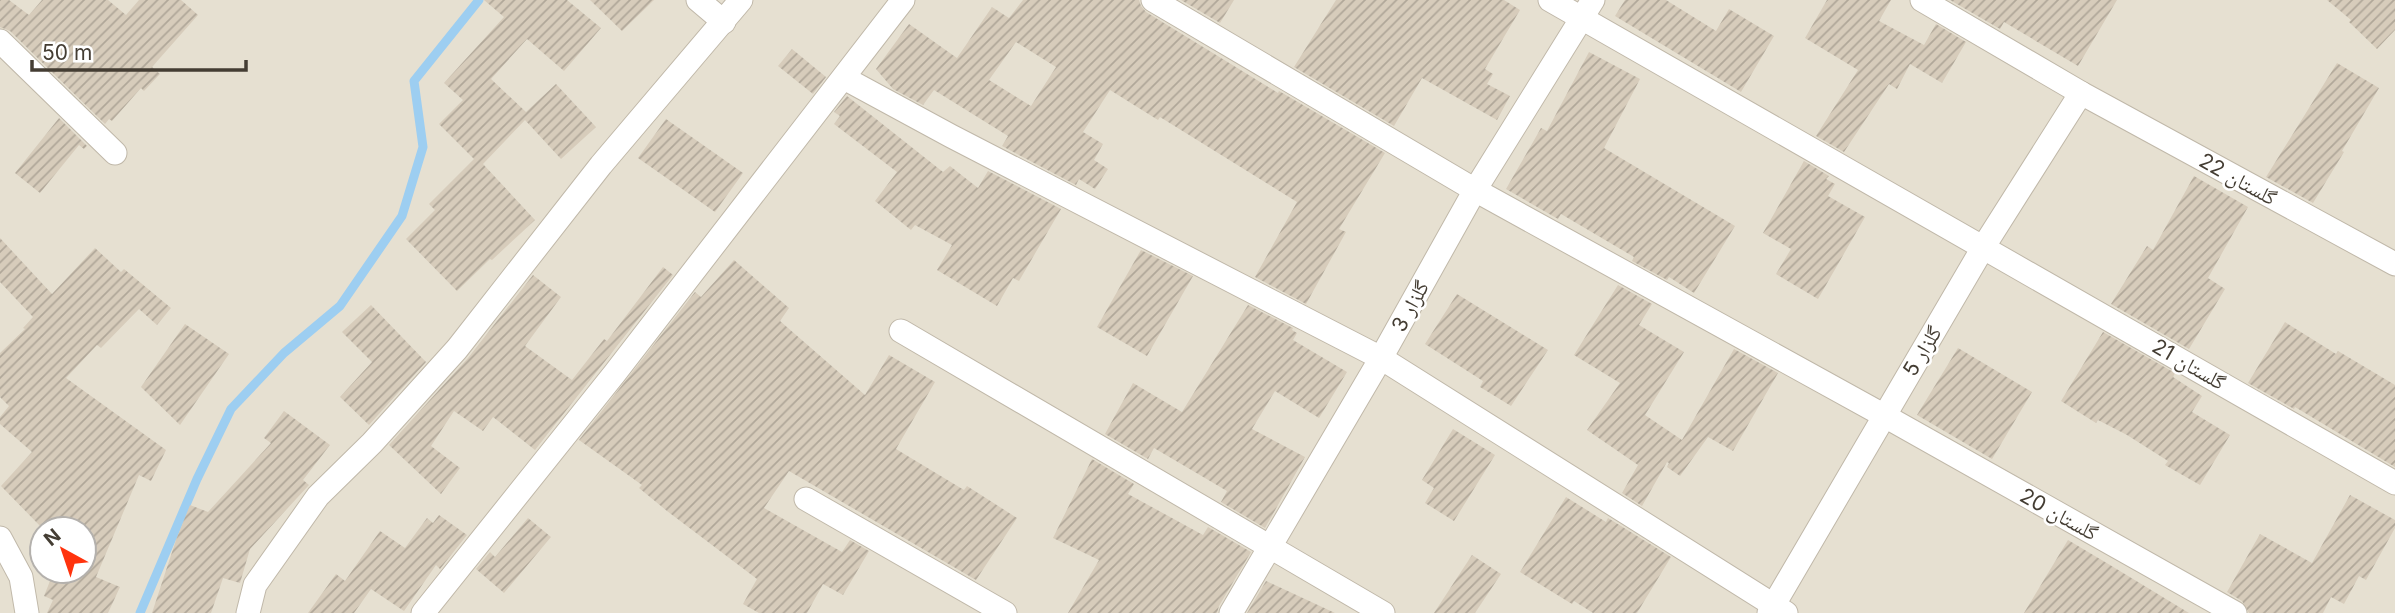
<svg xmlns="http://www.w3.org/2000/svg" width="2395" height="613" font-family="Inter,'Noto Naskh Arabic',sans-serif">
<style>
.residential{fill:#e6e0d1;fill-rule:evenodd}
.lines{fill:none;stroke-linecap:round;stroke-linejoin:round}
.stream{stroke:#9dcef1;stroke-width:9}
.building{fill:url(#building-hatch);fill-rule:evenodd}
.minor-casing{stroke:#c0b8a9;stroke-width:25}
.minor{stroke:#fff;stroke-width:23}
.labels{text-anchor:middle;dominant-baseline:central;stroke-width:5;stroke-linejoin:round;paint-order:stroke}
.street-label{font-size:21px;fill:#443d33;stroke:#fff}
</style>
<defs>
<pattern id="building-hatch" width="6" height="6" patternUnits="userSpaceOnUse" patternTransform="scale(1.75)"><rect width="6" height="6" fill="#d7ccbb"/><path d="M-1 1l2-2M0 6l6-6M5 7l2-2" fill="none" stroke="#b0a799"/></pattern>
</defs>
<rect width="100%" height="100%" fill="#f2eee3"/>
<path class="residential" d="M0,0H2395V613H0ZM42,529H84V571H42Z"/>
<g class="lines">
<polyline class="stream" points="140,613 197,479 231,409 284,353 340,306 402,216 423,147 414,81 479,0"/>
</g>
<g class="building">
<polygon points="0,0 9,0 29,15 42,0 108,0 126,15 139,0 181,0 198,15 152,67 160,74 144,91 141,88 112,121 109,119 105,124 10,31 0,27"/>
<polygon points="484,0 567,0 601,28 564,71 527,39 491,79 526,112 556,84 596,127 561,159 525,120 483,164 535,220 492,260 490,259 457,291 406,239 435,210 429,204 474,159 439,124 463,100 444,83 504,17"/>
<polygon points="590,0 654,0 622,31"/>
<path d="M1023,0H1139L1141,6L1146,12L1278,93L1279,91L1385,153L1339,229L1346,232L1306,304L1255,277L1297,202L1160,117L1158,120L1110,90L1083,132L1103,144L1094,160L1108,169L1095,189L1079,179L1076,185L1002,146L1008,136L934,90L923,105L893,89L876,69L909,24L957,58L992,7L1009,18ZM1016,42L1056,67L1031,106L989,80Z"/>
<polygon points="1181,0 1234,0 1220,23"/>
<polygon points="1336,0 1504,0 1520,10 1485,69 1493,74 1487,84 1510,96 1497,120 1422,78 1394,126 1294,67"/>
<polygon points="1625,0 1666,0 1716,31 1729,9 1774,36 1741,92 1615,16"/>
<polygon points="1827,0 1891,0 1879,21 1924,45 1936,24 1966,42 1942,83 1910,64 1897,89 1889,84 1844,152 1816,136 1858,70 1805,38"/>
<polygon points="1950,0 2117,0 2078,66 2004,22 2000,29"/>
<polygon points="2327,0 2395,0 2395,30 2377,49 2349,22 2351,20"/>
<polygon points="792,49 826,77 813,94 778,66"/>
<polygon points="1589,52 1640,79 1604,148 1735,226 1694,293 1669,277 1667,280 1632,261 1634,257 1561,214 1558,219 1506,189 1541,128 1547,131"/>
<polygon points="2337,63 2379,88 2342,151 2344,152 2313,203 2266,177"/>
<polygon points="847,96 943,172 950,166 978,188 988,171 1061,209 1019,281 1013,278 997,306 937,270 952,245 915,225 911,230 875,201 897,172 834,124 840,116 834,112"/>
<polygon points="59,118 87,146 84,149 79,145 40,193 15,173"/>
<polygon points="666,119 743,173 715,212 638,158"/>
<polygon points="1804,161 1829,176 1826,179 1835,184 1828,196 1865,217 1818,299 1776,274 1791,249 1763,233"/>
<polygon points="2194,176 2248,207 2208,278 2225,289 2189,349 2111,304 2147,246 2153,250"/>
<polygon points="0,238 52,294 95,248 121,272 124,269 171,308 157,325 139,309 101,348 97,345 66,378 166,450 151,481 139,475 96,577 120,587 108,613 47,613 53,600 44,596 54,571 84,571 84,529 43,529 1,486 32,452 0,424 0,417 9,406 0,397 0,353 25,329 23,328 33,317 0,282"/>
<polygon points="1141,250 1193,276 1147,356 1097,327"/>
<polygon points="734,260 789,308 780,321 865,395 889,355 935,382 896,449 964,490 967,486 1017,518 976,580 789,471 764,508 842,552 850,540 869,551 843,595 823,584 807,613 759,613 743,604 757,579 667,511 639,488 642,485 579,440 695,292 701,297"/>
<polygon points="663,267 673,275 535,450 493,417 483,431 454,411 431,446 460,468 441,494 389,445 468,358 533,275 561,297 525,346 572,380 604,339 607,341"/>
<polygon points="1618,285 1652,304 1639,325 1684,352 1645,415 1682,440 1734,349 1778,373 1733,451 1708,437 1680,476 1667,467 1669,463 1667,462 1642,506 1622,493 1638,465 1587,430 1620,383 1574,355"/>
<polygon points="1457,294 1548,350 1511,406 1480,387 1483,381 1425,344"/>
<polygon points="371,305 426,362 369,425 340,397 372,362 342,332"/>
<polygon points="1248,305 1293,328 1292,330 1297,333 1293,340 1347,372 1319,418 1275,391 1252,429 1305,457 1265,528 1221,502 1227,491 1154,448 1148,459 1105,434 1133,383 1182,412"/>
<polygon points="2285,322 2336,354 2338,351 2395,385 2395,467 2295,407 2294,409 2248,383"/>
<polygon points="185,324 229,354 180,425 141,387"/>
<polygon points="2103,332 2175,373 2173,377 2202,396 2192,412 2230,435 2200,485 2165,465 2168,461 2127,435 2098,420 2096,423 2061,401"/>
<polygon points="1958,348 2032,392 1992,459 1917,415"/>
<polygon points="284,411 330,445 303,480 309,485 250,549 240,583 223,578 211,613 152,613 176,540 190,505 208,512 271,443 264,438"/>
<polygon points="1453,429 1495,455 1454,521 1425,503 1434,488 1422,480"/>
<polygon points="1092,459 1134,484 1128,494 1203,535 1208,527 1251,552 1219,606 1217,613 1068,613 1099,560 1053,538"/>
<polygon points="2350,495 2395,520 2395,528 2366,580 2359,576 2344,604 2331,597 2323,613 2249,613 2242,601 2227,592 2260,534 2312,563"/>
<polygon points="1566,497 1606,522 1608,518 1671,557 1637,613 1593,613 1574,601 1572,604 1520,572"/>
<polygon points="439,515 467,535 440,569 436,565 404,611 371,589 354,613 308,613 336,574 345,581 380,531 405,548 427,518 433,523"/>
<polygon points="528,518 551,537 504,593 476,569 490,552 495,557"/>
<polygon points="2068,540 2110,565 2189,613 2024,613"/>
<polygon points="1472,555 1501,574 1475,613 1434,613"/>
<polygon points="1266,581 1335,613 1247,613"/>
</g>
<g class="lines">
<g class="minor-casing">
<g id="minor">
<polyline points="698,0 724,22"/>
<polyline points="1153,0 1475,190 1883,415 2235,613"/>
<polyline points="1550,0 2395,483"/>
<polyline points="1922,0 2081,93 2395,264"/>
<polyline points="0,41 115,153"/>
<polyline points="844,78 951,136 1381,358 1786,613"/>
<polyline points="901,331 1383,613"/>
<polyline points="806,499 1005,613"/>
<polyline points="0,538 21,577 27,613"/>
<polyline points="248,613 255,585 318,496 372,443 457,349 601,165 741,0"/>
<polyline points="423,613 615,373 903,0"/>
<polyline points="1231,613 1381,358 1475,190 1593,0"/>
<polyline points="1769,613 1984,246 2081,93"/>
</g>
</g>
<use href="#minor" class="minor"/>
</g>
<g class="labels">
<g class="street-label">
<text transform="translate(2238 179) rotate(29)">گلستان 22</text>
<text transform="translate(1410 306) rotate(-61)">گلزار 3</text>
<text transform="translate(1922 351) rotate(-59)">گلزار 5</text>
<text transform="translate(2189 364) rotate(30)">گلستان 21</text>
<text transform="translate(2059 514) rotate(29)">گلستان 20</text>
</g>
</g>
<g transform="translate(63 550) rotate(320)"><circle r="33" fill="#ffffff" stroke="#b4b1ad" stroke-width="2"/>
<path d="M0-5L12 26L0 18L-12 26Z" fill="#ff330d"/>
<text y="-10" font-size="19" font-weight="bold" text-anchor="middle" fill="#443d33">N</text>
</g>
<path d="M32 60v10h214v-10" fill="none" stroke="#443d33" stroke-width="3.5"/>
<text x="42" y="60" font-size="21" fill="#443d33" stroke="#ffffff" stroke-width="5" paint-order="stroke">50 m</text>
</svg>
